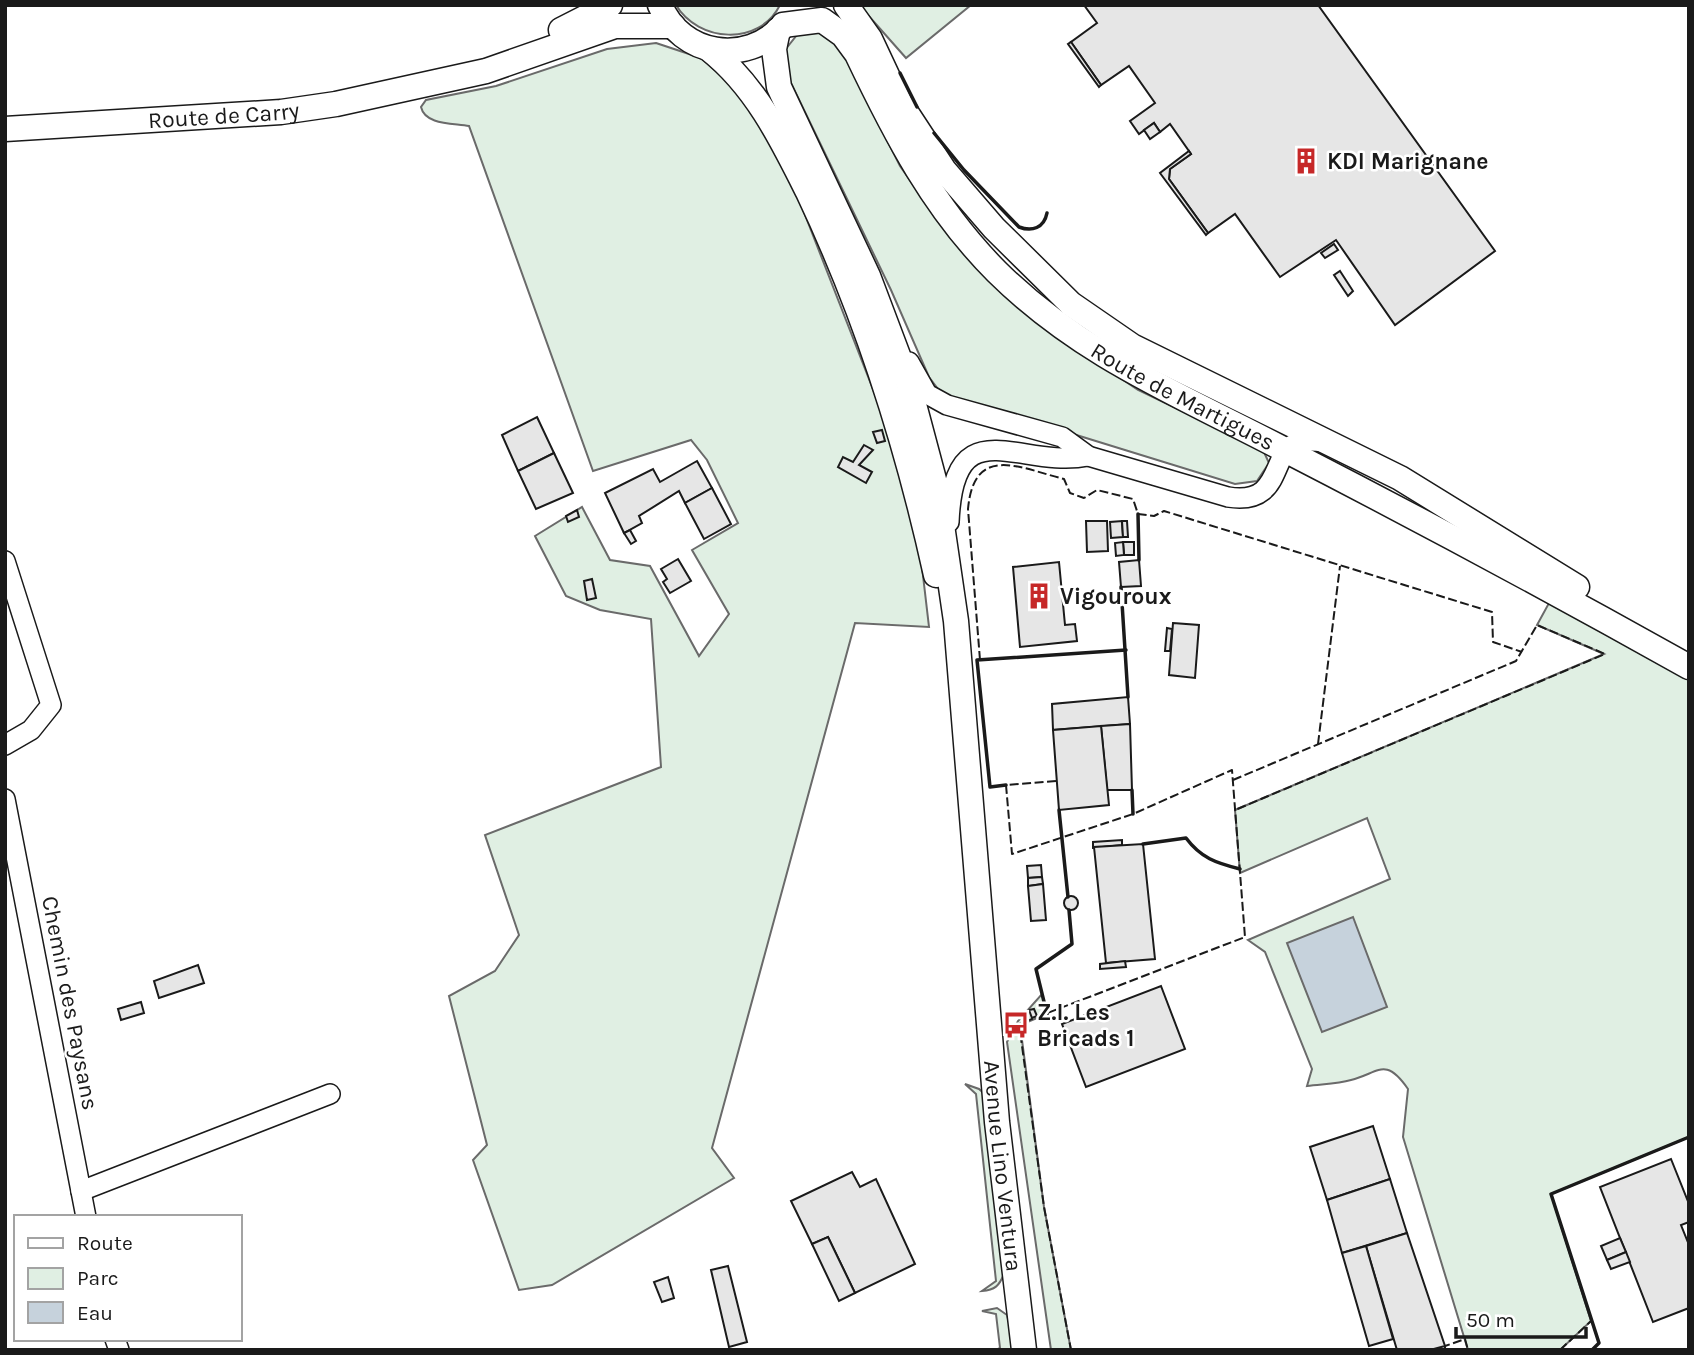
<svg xmlns="http://www.w3.org/2000/svg" width="1694" height="1355" font-family="Karla,sans-serif">
<style>
.green{fill:#e0efe3;stroke:#6a6a6a;stroke-width:2}
.water{fill:#c6d2dc;stroke:#6a6a6a;stroke-width:2}
.building{fill:#e6e6e6;stroke:#1a1a1a;stroke-width:2}
.lines{fill:none;stroke-linecap:round;stroke-linejoin:round}
.minor-casing{stroke:#1a1a1a;stroke-width:22}
.major-casing{stroke:#1a1a1a;stroke-width:27}
.minor{stroke:#fff;stroke-width:19}
.major{stroke:#fff;stroke-width:24}
.fence{stroke:#1a1a1a;stroke-width:2;stroke-dasharray:9 3.5;stroke-linecap:butt}
.wall{stroke:#1a1a1a;stroke-width:3.5}
.labels{text-anchor:middle;dominant-baseline:central;stroke-width:5;stroke-linejoin:round;paint-order:stroke}
.street-label{font-size:23px;fill:#1a1a1a;stroke:#fff}
.poi-label{font-size:23px;font-weight:bold;fill:#1a1a1a;stroke:#fff;text-anchor:start}
</style>
<rect width="100%" height="100%" fill="#fff"/>
<g class="green">
<path d="M676,5H780C759,47 698,42 676,5Z"/>
<polygon points="859,5 971,5 906,58"/>
<polygon points="814,28 838,42 900,166 931,210 1064,340 1138,390 1263,450 1269,463 1257,481 1235,484 950,396 938,389 929,377 891,290 790,81 785,50 801,30"/>
<path d="M656,43L701,58L745,97L786,166L883,415L920,550L929,627L855,623L712,1148L734,1178L552,1285L519,1290L473,1160L487,1145L449,996L495,971L519,935L485,835L661,767L651,619L600,610L566,596L535,536L582,507L610,560L650,566L699,656L729,614L692,550L738,523L707,460L691,440L593,471L469,126C453,123 425,125 421,107L426,100L496,86L607,49Z"/>
<path d="M1549,603L1689,680V1137L1551,1194L1591,1321L1560,1350H1468L1403,1137L1408,1089C1385,1056 1379,1073 1351,1080C1337,1084 1321,1084 1307,1086L1312,1069L1265,952L1248,940L1390,879L1367,818L1240,873L1235,810L1604,654L1537,625Z"/>
<polygon points="1042,994 1047,1014 1020,1025 1044,1207 1071,1350 1051,1350 1007,1042 1018,1021"/>
<path d="M965,1084L979,1089L988,1097L1004,1274C999,1286 995,1290 982,1291L996,1281L976,1094Z"/>
<polygon points="997,1308 1007,1315 1016,1350 996,1350 1000,1348 996,1314 982,1311"/>
</g>
<polygon class="water" points="1353,917 1387,1007 1322,1032 1287,943"/>
<g class="building">
<polygon points="1084,5 1318,5 1495,251 1395,325 1336,240 1280,277 1235,214 1208,233 1169,179 1170,169 1191,154 1170,124 1160,132 1154,123 1139,134 1130,121 1155,103 1129,66 1101,85 1071,42 1097,23"/>
<polygon points="1071,42 1101,85 1099,87 1068,44"/>
<polygon points="1154,123 1160,132 1150,139 1144,130"/>
<polygon points="1189,151 1191,154 1170,169 1169,179 1208,233 1206,235 1160,173"/>
<polygon points="1334,244 1338,250 1325,258 1321,253"/>
<polygon points="1340,271 1353,291 1348,296 1334,275"/>
<polygon points="537,417 554,453 518,471 502,435"/>
<polygon points="882,430 885,441 877,443 873,432"/>
<polygon points="864,445 873,450 859,465 872,472 866,483 838,467 843,457 853,462"/>
<polygon points="554,453 573,493 536,509 518,471"/>
<polygon points="697,461 712,488 685,503 679,491 639,516 642,523 624,533 605,493 653,469 660,482"/>
<polygon points="712,488 731,524 704,539 685,503"/>
<polygon points="577,510 579,517 568,522 566,516"/>
<polygon points="1086,521 1107,521 1108,551 1087,552"/>
<polygon points="1122,521 1123,537 1111,538 1110,522"/>
<polygon points="1122,521 1127,521 1128,537 1123,537"/>
<polygon points="630,530 636,541 631,544 624,533"/>
<polygon points="1123,542 1134,542 1134,555 1124,555"/>
<polygon points="1123,542 1124,555 1116,556 1115,543"/>
<polygon points="678,559 691,581 670,593 663,582 667,579 661,569"/>
<polygon points="1139,560 1141,586 1121,587 1119,562"/>
<polygon points="1059,562 1065,625 1075,624 1077,641 1020,647 1013,567"/>
<polygon points="592,579 596,598 587,600 584,581"/>
<polygon points="1173,623 1199,625 1195,678 1169,675"/>
<polygon points="1167,628 1172,629 1170,651 1165,651"/>
<polygon points="1128,697 1130,724 1053,730 1052,704"/>
<polygon points="1130,724 1132,790 1107,790 1101,726"/>
<polygon points="1101,726 1109,805 1059,810 1053,730"/>
<polygon points="1122,840 1122,845 1093,848 1093,842"/>
<polygon points="1143,844 1155,959 1106,963 1094,847"/>
<polygon points="1041,865 1042,877 1028,878 1027,866"/>
<polygon points="1042,877 1043,884 1028,886 1028,878"/>
<polygon points="1043,884 1046,920 1031,921 1028,886"/>
<circle cx="1071" cy="903" r="7"/>
<polygon points="1125,961 1126,967 1100,969 1100,964"/>
<polygon points="198,965 204,983 159,998 154,981"/>
<polygon points="1161,986 1185,1049 1086,1087 1062,1024"/>
<polygon points="141,1002 144,1013 121,1020 118,1009"/>
<polygon points="1034,1009 1037,1016 1032,1018 1029,1010"/>
<polygon points="1373,1126 1390,1179 1327,1200 1310,1147"/>
<polygon points="1671,1159 1689,1204 1689,1222 1681,1225 1689,1245 1689,1308 1653,1322 1600,1187"/>
<polygon points="852,1172 860,1187 876,1179 915,1264 855,1293 828,1237 812,1244 791,1201"/>
<polygon points="1390,1179 1407,1233 1342,1253 1327,1200"/>
<polygon points="1407,1233 1445,1346 1430,1350 1397,1350 1366,1246"/>
<polygon points="828,1237 855,1293 839,1301 812,1244"/>
<polygon points="1620,1238 1626,1252 1607,1260 1601,1246"/>
<polygon points="1366,1246 1393,1339 1369,1346 1342,1253"/>
<polygon points="1626,1252 1630,1262 1611,1269 1607,1260"/>
<polygon points="728,1266 747,1342 729,1347 711,1270"/>
<polygon points="668,1277 674,1298 662,1302 654,1282"/>
</g>
<g class="lines">
<g class="minor-casing">
<g id="minor">
<path d="M909,362L927,394L947,405L1062,437L1088,456L1228,497C1283,506 1270,454 1296,443C1305,440 1316,441 1324,442"/>
<path d="M949,522C954,405 1019,470 1088,456"/>
<polyline points="5,561 51,705 31,730 5,745"/>
<polyline points="5,799 86,1217"/>
<polyline points="81,1191 330,1094"/>
<polyline points="115,1339 119,1350"/>
</g>
</g>
<g class="major-casing">
<g id="major">
<path d="M660,5C681,56 746,66 783,26"/>
<polyline points="846,5 870,39 900,103 944,170 994,228 1071,304 1132,346 1400,478 1577,587"/>
<path id="s1" d="M783,25L822,20L843,35L857,54C895,134 934,209 997,272C1083,357 1181,395 1285,450C1421,520 1555,592 1689,667"/>
<polyline points="561,30 610,5"/>
<path id="s2" d="M778,30L774,49L779,87L868,276L908,382L937,491L956,621L997,1122L1024,1350"/>
<path d="M709,49C756,86 782,140 808,192C866,314 907,443 936,575"/>
<path id="s3" d="M5,129L281,112L336,104L486,71L615,26H673"/>
</g>
</g>
<use href="#minor" class="minor"/>
<use href="#major" class="major"/>
<g class="fence">
<path d="M980,660L968,509C974,443 1020,468 1064,479L1070,493L1084,498L1097,490L1133,499L1138,514L1154,516L1164,511L1492,612L1493,642L1522,652"/>
<polyline points="1318,744 1340,566"/>
<polyline points="1233,780 1516,661 1537,625 1605,654 1235,810"/>
<polyline points="1056,781 1006,785 1012,854 1133,814 1232,770 1245,937 1019,1024 1044,1207 1071,1350"/>
<polyline points="1445,1350 1445,1346 1465,1339 1468,1350"/>
<polyline points="1560,1350 1591,1321"/>
</g>
<g class="wall">
<polyline points="900,73 917,107"/>
<path d="M934,133L964,170L1019,227C1032,232 1044,228 1047,213"/>
<polyline points="1138,514 1139,560"/>
<polyline points="1121,587 1128,697"/>
<polyline points="1006,785 990,787 977,660 1126,650"/>
<polyline points="1132,790 1133,814"/>
<polyline points="1059,810 1068,897"/>
<path d="M1143,844L1186,838C1201,858 1216,863 1240,869"/>
<polyline points="1047,1014 1036,969 1072,944 1069,910"/>
<polyline points="1592,1350 1599,1343 1551,1194 1689,1137"/>
</g>
</g>
<defs>
<g id="building-bare" transform="scale(2.1)"><path d="M-4-6H4V6H1V3H-1V6H-4ZM-2.5-4.3h1.7v1.8h-1.7ZM.8-4.3h1.7v1.8H.8ZM-2.5-1h1.7V.8h-1.7ZM.8-1h1.7V.8H.8Z" fill="#c62828" stroke="#fff" stroke-width="2.5" paint-order="stroke"/></g>
<g id="bus-bare" transform="scale(2.1)"><path d="M-5-6H5V4H4V6H2V4H-2V6H-4V4H-5ZM-3.5-4V0h7V-4ZM-3.5 1.2v1.5H-2V1.2ZM2 1.2v1.5H3.5V1.2Z" fill="#c62828" stroke="#fff" stroke-width="2.5" paint-order="stroke"/></g>
</defs>
<g fill-rule="evenodd">
<use href="#building-bare" x="1306" y="161"/>
<use href="#building-bare" x="1039" y="596"/>
<use href="#bus-bare" x="1016" y="1025"/>
</g>
<g class="labels">
<g class="street-label">
<text stroke="none"><textPath href="#s3" startOffset="219">Route de Carry</textPath></text>
<text stroke="none"><textPath href="#s1" startOffset="574">Route de Martigues</textPath></text>
<text transform="translate(70 1003) rotate(79)">Chemin des Paysans</text>
<text stroke="none"><textPath href="#s2" startOffset="1171">Avenue Lino Ventura</textPath></text>
</g>
<g class="poi-label">
<text x="1327" y="161">KDI Marignane</text>
<text x="1060" y="596">Vigouroux</text>
<text x="1037" y="1012">Z.I. Les<tspan x="1037" dy="26">Bricads 1</tspan></text>
</g>
</g>
<rect width="1694" height="1355" fill="none" stroke="#1a1a1a" stroke-width="14"/>
<rect x="14" y="1215" width="228" height="126" fill="#ffffff" stroke="#a3a3a3" stroke-width="2"/>
<rect x="28" y="1238" width="35" height="10" fill="#ffffff" stroke="#a3a3a3" stroke-width="2"/>
<text x="77" y="1250" font-size="21" fill="#1a1a1a">Route</text>
<rect x="28" y="1268" width="35" height="21" fill="#e0efe3" stroke="#a3a3a3" stroke-width="2"/>
<text x="77" y="1285" font-size="21" fill="#1a1a1a">Parc</text>
<rect x="28" y="1302" width="35" height="21" fill="#c6d2dc" stroke="#a3a3a3" stroke-width="2"/>
<text x="77" y="1320" font-size="21" fill="#1a1a1a">Eau</text>
<path d="M1456 1327v10h130v-10" fill="none" stroke="#1a1a1a" stroke-width="3.5"/>
<text x="1466" y="1327" font-size="21" fill="#1a1a1a" stroke="#ffffff" stroke-width="5" paint-order="stroke">50 m</text>
</svg>
